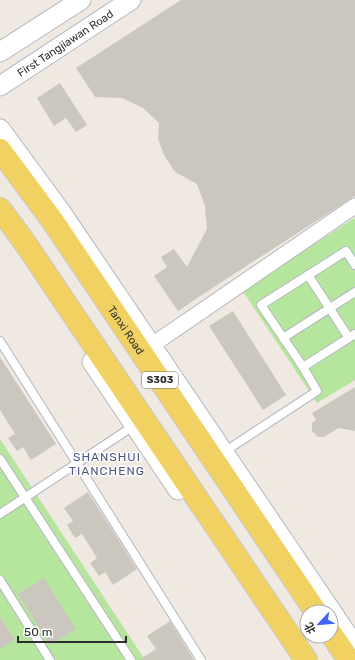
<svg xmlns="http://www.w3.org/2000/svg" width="355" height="660" font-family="Rubik,'Noto Sans SC',sans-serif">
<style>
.green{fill:#b6e59e}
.building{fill:#cbc7bf}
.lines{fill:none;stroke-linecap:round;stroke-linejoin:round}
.service-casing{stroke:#b4b7c1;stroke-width:10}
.minor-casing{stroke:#b4b7c1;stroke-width:17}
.tertiary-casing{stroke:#b4b7c1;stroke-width:21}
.primary-casing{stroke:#c9c9c9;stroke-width:24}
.service{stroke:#fff;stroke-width:8}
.minor{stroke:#fff;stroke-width:15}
.tertiary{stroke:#fff;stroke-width:19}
.primary{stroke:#f2d163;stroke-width:22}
.labels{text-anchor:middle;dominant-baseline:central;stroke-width:3;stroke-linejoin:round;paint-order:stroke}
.shield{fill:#fff;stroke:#6d6d6d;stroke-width:1}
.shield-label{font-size:10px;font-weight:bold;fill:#2e2e2e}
.street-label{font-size:11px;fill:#2e2e2e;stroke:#fff}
.neighbourhood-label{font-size:12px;letter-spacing:1px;fill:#4d5680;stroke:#fff}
</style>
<rect width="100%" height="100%" fill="#efe9e1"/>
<g class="green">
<polygon points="355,218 355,380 317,403 242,290"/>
<polygon points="0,439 145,660 0,660"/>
</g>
<g class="building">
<polygon points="181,0 355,0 355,196 220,283 178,311 154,276 167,267 161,257 174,249 187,267 207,229 205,206 197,184 175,172 164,155 158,139 159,123 143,108 122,98 95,97 76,68"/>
<polygon points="60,83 87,125 76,132 66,118 54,126 37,98"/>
<polygon points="233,311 286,395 263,410 209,326"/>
<polygon points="0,357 56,444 31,460 23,447 17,451 8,438 15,434 0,410"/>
<polygon points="355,387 355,431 339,428 324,437 318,437 312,431 312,423 316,420 312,413"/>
<polygon points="88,492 137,569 113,585 105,572 99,576 90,563 97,558 82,534 75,538 67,525 73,521 64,508"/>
<polygon points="44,578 76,629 50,645 18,594"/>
<polygon points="0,617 15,640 0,649"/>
<polygon points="170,621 194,660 139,660 156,649 147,636"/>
</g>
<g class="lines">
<g class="service-casing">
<g id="service">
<polyline points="308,275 349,338"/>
<polyline points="283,338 355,292"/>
<polyline points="0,341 201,660"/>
<polyline points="303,367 355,334"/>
<polyline points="224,452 317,391 303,367 261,305 346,251 355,265"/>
<polyline points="0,459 131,660"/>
<polyline points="0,514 135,425"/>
<polyline points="0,580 50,660"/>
</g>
</g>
<g class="minor-casing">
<polyline id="minor" points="142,352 355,206"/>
</g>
<g class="tertiary-casing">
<g id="tertiary">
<polyline points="0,52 81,0"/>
<path id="s1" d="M0,86L131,0"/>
<polyline points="0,129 61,212 355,646"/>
<polyline points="92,362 178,490"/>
</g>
</g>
<g class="primary-casing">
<g id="primary">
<path id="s2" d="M0,150L52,220L316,612"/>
<polyline points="0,209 23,240 306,660"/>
<polyline points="331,634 349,660"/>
</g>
</g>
<use href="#service" class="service"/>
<use href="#minor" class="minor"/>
<use href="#tertiary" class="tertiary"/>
<use href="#primary" class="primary"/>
</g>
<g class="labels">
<rect class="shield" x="142" y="372" width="36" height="16" rx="3"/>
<g class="shield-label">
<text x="160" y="380">S303</text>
</g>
<g class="street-label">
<text stroke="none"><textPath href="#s1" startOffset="78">First Tangjiawan Road</textPath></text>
<text stroke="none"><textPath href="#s2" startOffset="220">Tanxi Road</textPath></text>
</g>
<g class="neighbourhood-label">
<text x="107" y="457">SHANSHUI<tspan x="107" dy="14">TIANCHENG</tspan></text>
</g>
</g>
<g transform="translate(319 624) rotate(244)"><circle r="19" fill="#ffffff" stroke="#ababab"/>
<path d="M0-3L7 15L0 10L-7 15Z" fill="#4264fb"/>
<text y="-6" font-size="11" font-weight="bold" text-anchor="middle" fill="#2e2e2e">北</text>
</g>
<path d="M18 636v6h108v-6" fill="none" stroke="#2e2e2e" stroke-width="2"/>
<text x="24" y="636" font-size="12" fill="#2e2e2e" stroke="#ffffff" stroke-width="3" paint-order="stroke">50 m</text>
</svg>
